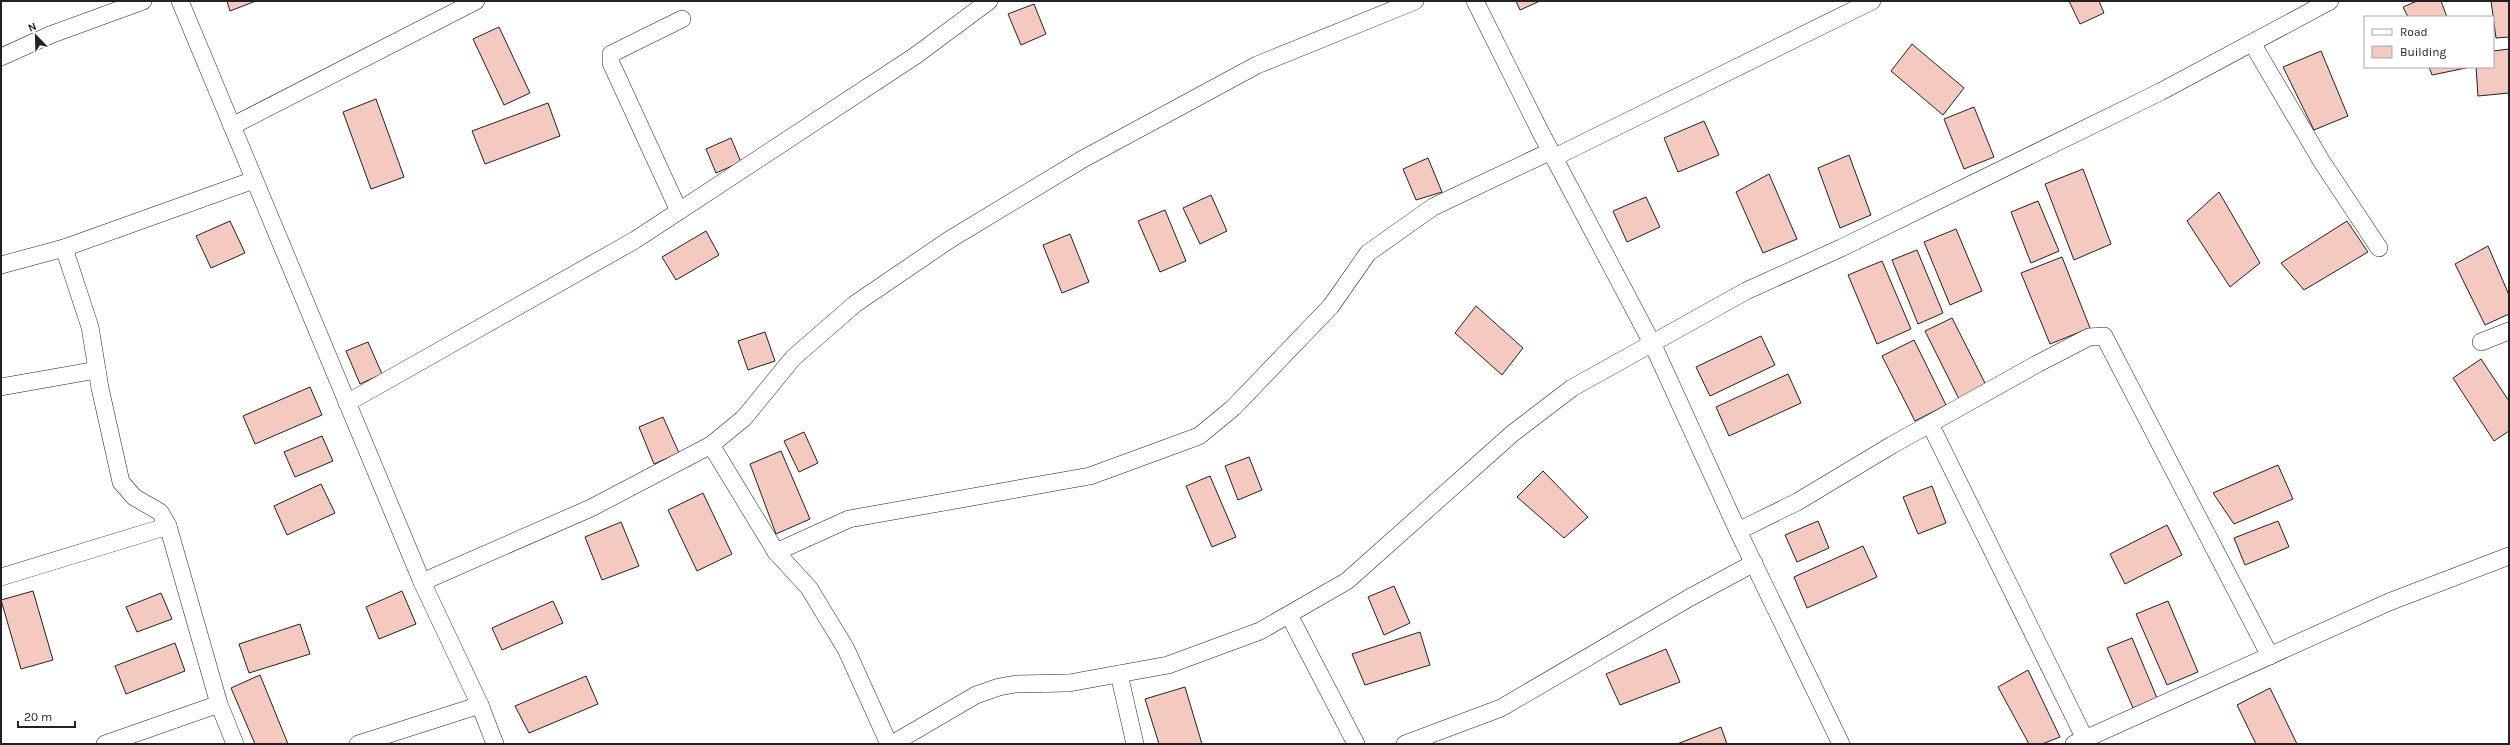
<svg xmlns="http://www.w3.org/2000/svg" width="2510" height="745" font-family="Karla,sans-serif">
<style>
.building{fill:#f3c9c0;stroke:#222}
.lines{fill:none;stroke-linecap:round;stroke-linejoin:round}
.minor-casing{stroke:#222;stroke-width:18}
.minor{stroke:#fff;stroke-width:17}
</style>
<rect width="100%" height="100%" fill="#fff"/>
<g class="building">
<polygon points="227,1 256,1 230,11"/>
<polygon points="1516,1 1540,1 1520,10"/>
<polygon points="2069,1 2099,1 2104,13 2080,24"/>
<polygon points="2417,1 2441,1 2447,17 2408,17 2403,7"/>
<polygon points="2491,1 2509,1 2509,37 2496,38"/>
<polygon points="1034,4 1046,34 1021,45 1008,14"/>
<polygon points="499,27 530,93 504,105 473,39"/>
<polygon points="1912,44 1964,88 1943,115 1891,71"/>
<polygon points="2509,49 2509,93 2478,96 2476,67 2493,67 2493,51"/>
<polygon points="2321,51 2348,116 2314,130 2283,67"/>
<polygon points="2429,67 2466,67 2466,68 2432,75"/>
<polygon points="376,99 404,177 371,189 343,112"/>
<polygon points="548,103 560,136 485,164 472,131"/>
<polygon points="1974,107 1994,157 1964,169 1944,119"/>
<polygon points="1704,121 1719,155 1678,172 1664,138"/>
<polygon points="731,138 741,162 716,173 706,149"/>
<polygon points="1849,155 1871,215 1840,228 1818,168"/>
<polygon points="1428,158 1442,192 1416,200 1403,169"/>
<polygon points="2083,169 2111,244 2074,260 2045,184"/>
<polygon points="1769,174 1797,239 1763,253 1736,192"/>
<polygon points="2219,192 2260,263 2230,287 2187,221"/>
<polygon points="1211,195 1227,231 1200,244 1183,208"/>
<polygon points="1646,197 1660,227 1627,242 1613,211"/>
<polygon points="2038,201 2059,251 2031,263 2011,212"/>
<polygon points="1165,210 1186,261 1160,272 1138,221"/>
<polygon points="230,221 245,253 211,268 196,236"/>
<polygon points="2347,221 2368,252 2304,290 2281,263"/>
<polygon points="1956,229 1982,291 1950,305 1924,242"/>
<polygon points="706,231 719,255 676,280 662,257"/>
<polygon points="1070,234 1089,282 1062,293 1043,245"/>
<polygon points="2488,246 2509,295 2509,314 2485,325 2455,264"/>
<polygon points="1917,250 1943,313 1918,324 1892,260"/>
<polygon points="2062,257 2090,328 2050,344 2021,273"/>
<polygon points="1882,261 1911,329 1877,344 1848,275"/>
<polygon points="1476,306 1523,348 1502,375 1455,333"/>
<polygon points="1952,318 1987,387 1960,401 1925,331"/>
<polygon points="765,332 775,361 748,370 738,341"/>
<polygon points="1761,336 1775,365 1710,396 1696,367"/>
<polygon points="1914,340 1946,405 1915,421 1882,356"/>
<polygon points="368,342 382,374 360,384 346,351"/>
<polygon points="2481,359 2509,401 2509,431 2494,441 2453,378"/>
<polygon points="1788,374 1801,403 1729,436 1716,407"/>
<polygon points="310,387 322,415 255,444 243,416"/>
<polygon points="663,417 679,453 654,464 639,427"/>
<polygon points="804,432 818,463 799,472 784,441"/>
<polygon points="322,436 333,461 295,477 284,452"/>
<polygon points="781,451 810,519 776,534 750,464"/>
<polygon points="1249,457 1262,490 1238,500 1225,466"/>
<polygon points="2278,465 2293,499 2234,524 2213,493"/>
<polygon points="1543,471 1588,517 1564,538 1517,497"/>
<polygon points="1210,476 1236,537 1212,547 1186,486"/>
<polygon points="321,484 335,513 287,535 274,506"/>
<polygon points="1932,486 1946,523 1918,534 1903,497"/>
<polygon points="703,493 732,554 697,571 668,510"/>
<polygon points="1818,521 1829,548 1797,562 1785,535"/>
<polygon points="2278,521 2289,547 2245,565 2234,538"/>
<polygon points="621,522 639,566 602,580 585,537"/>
<polygon points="2167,525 2182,555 2125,584 2110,554"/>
<polygon points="1863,546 1877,577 1807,608 1794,577"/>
<polygon points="1394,586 1410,623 1384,635 1368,597"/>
<polygon points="33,591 53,660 21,669 1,600"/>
<polygon points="402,591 416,624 379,639 366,607"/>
<polygon points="161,593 172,619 137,632 126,607"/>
<polygon points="553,601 563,623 502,650 492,628"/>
<polygon points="2168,601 2198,672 2167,685 2136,614"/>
<polygon points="300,624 310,654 249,673 239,644"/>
<polygon points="1420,632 1430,665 1365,685 1352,654"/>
<polygon points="2132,638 2157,698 2133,708 2107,648"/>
<polygon points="175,643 185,671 126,694 115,666"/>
<polygon points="1666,649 1680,682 1620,705 1606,674"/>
<polygon points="2028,670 2060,737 2042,744 2029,744 1998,687"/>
<polygon points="260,675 288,744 255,744 231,688"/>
<polygon points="586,676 598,704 529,733 515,706"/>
<polygon points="1185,687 1202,744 1159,744 1145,699"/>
<polygon points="2270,688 2297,744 2256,744 2237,705"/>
<polygon points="1721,727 1727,744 1677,744"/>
</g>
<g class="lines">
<g class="minor-casing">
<g id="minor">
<polyline points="180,1 422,582 480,705 495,744"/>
<polyline points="1475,1 1541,133 1653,345 1738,531 1841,744"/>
<polyline points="2252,43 2322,162 2379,248"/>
<polyline points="1,57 50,35 143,1"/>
<polyline points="232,126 476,1"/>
<polyline points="1555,157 1872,1"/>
<polyline points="679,211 611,63 611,54 682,19"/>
<polyline points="1,265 64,248"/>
<polyline points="2481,342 2509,331"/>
<polyline points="1,387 97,370"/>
<polyline points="347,403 635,240 915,56 989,1"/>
<polyline points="1930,424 2085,739"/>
<polyline points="711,445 776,552 809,588 846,649 889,744"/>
<polyline points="1738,531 1797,502 1892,445 2037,364 2089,337 2104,336 2270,656"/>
<polyline points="776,552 849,519 1090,476 1199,436 1233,408 1331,306 1368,253 1433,207 1551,151"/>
<polyline points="1,577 168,526"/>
<polyline points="422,582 591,508 711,445 744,418 793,358 855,304 949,240 1083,159 1257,65 1415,1"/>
<polyline points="1289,615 1356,744"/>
<polyline points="1119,674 1135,744"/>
<polyline points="219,704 168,526 160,512 134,497 121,482 100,388 90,327 64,248 254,180"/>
<polyline points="105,744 219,704 235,744"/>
<polyline points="358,744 480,705"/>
<polyline points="892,744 976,695 999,687 1016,684 1069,683 1168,665 1260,631 1347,581 1513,433 1572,388 1746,291 1841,248 2160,92 2330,1"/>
<polyline points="1405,744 1501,708 1689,598 1754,563"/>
<polyline points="2074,744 2389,602 2509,556"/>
</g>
</g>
<use href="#minor" class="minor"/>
</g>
<rect width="2510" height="745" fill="none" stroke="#222222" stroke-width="4"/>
<rect x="2364" y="16" width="130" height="52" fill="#ffffff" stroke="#a7a7a7"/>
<rect x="2372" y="29" width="20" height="6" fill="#ffffff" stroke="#a7a7a7"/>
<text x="2400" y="36" font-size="12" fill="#222222">Road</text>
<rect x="2372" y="46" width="20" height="12" fill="#f3c9c0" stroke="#a7a7a7"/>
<text x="2400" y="56" font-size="12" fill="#222222">Building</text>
<g transform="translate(36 36) rotate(337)" stroke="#ffffff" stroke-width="3" paint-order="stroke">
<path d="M0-3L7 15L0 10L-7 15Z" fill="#222222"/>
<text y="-6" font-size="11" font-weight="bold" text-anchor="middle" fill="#222222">N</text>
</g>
<path d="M18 721v6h57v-6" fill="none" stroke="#222222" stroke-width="2"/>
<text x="24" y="721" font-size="12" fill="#222222" stroke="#ffffff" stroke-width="3" paint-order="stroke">20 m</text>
</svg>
